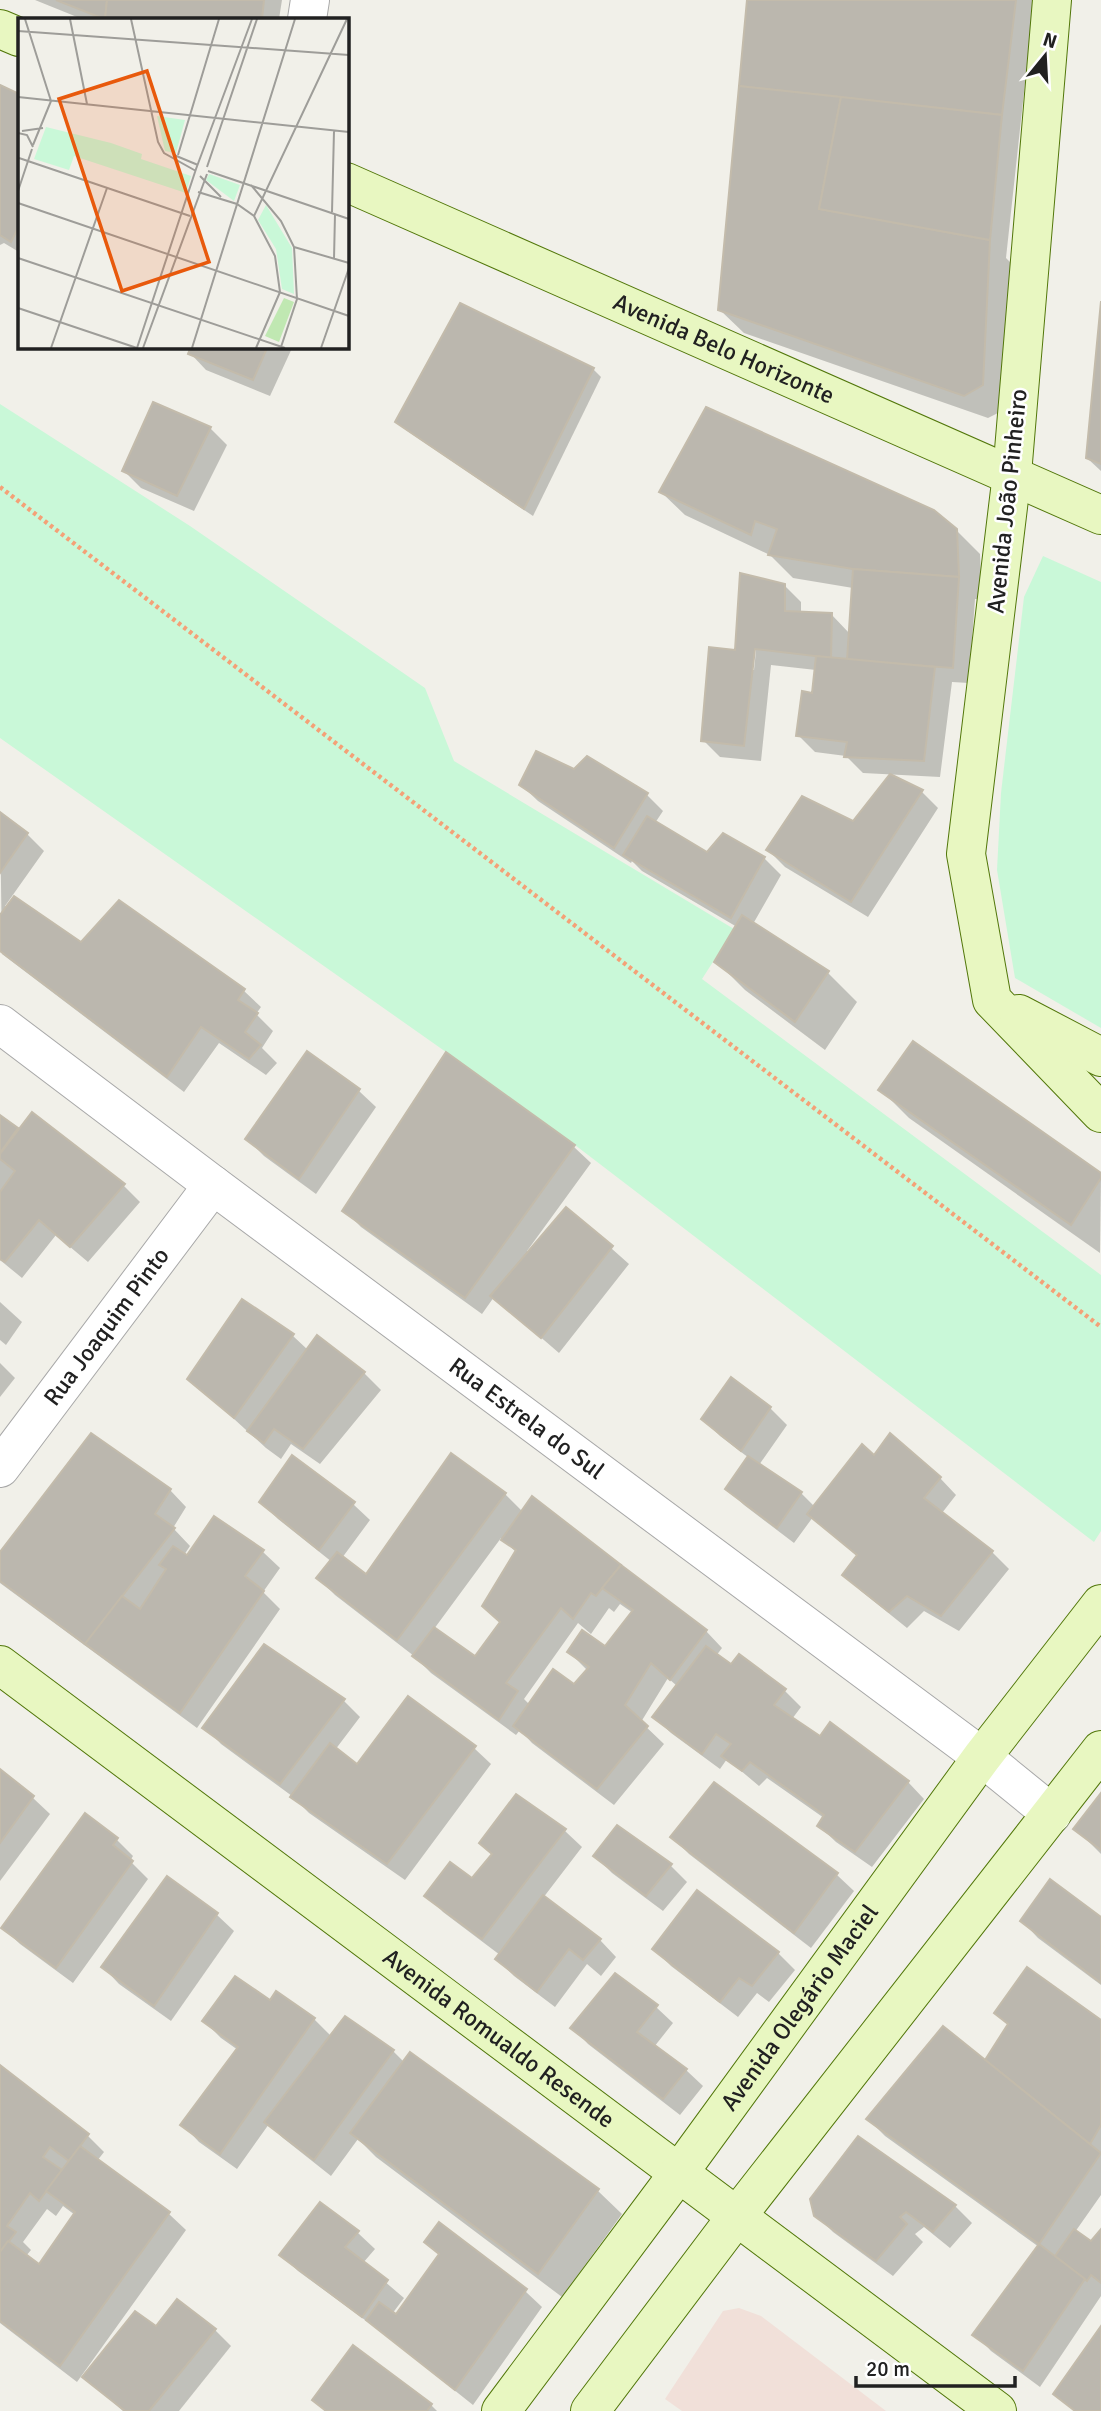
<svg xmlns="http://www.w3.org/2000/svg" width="1101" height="2411" font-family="Signika,sans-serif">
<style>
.commercial{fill:#f1e0d9}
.park{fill:#c9f8d8}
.shadow{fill:#0003;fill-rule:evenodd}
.building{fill:#bbb7ae;stroke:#c3bbab;stroke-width:2}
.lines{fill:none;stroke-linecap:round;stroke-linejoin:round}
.street-casing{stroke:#a8a8a8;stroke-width:40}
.secondary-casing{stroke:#52770a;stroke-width:40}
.path{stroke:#f4a177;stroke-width:4.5;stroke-dasharray:3.5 3.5;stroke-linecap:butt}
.street{stroke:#fff;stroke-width:38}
.secondary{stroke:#e8f7c1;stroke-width:38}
.labels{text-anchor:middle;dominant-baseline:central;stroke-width:5;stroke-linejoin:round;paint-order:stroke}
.street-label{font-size:24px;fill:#212121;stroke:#fff}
.inset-road{fill:none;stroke:#9e9d99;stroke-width:2}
.view{fill:#e8590c;fill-opacity:0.15;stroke:#e8590c;stroke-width:3.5}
.inset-edge{fill:none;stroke:#212121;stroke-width:3.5}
</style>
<rect width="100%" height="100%" fill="#f1f0e9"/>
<polygon class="commercial" points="739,2308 761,2316 886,2411 682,2411 665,2399 723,2311"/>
<g class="park">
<polygon points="0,404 190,526 425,688 454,761 734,929 702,979 1101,1275 1101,1531 1094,1542 575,1145 446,1052 0,738"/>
<polygon points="1043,556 1101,582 1101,1028 1015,978 997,870 1001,793 1024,597"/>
</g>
<g class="shadow">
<polygon points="35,0 282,0 279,19 82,19"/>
<polygon points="749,0 1034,0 1006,258 1013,265 1006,409 988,418 744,333 720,310"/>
<polygon points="0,87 19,96 19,252 4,243 0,245"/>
<polygon points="1101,319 1101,471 1087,458"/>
<polygon points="192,346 293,346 270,396 206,370 190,353"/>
<polygon points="593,369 601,377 533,516 406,430 398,422"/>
<polygon points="210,428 227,445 194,511 141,488 124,471"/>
<path d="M661,492L956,530L980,554L982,599H975L969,683L952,682L940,777L863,773L846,756L815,752L798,735L814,695L816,670L771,665L761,761L720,757L703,740L737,652L784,585L801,602V613L831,614L850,634L853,588L793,578L770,555L685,515ZM754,640L757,641L754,670H752Z"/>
<polygon points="575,771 646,794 663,811 655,823 708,854 724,835 764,858 781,875 753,924 828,973 857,1002 825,1050 745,990 716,961 737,927 642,871 632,861 631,863 538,801 521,785"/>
<polygon points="921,791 938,808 868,917 785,867 768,850 853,824"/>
<polygon points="0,815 27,834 44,851 5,906 82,945 119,902 244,991 261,1007 256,1014 273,1031 262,1048 277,1063 266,1075 219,1043 184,1092 2,954"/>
<polygon points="308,1053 359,1091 376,1107 316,1194 264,1156 247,1139"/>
<polygon points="447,1054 574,1147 591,1163 527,1251 529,1253 567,1209 629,1264 559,1353 494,1297 482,1314 361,1227 344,1210"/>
<polygon points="880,1089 1101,1175 1100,1253 909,1118"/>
<polygon points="32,1114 124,1186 140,1202 88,1262 56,1235 22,1278 0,1260 0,1117 19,1131"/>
<polygon points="243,1301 293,1336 308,1350 317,1338 364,1373 381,1390 320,1464 291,1444 281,1459 266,1448 189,1378"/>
<polygon points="0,1302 22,1322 6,1345 0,1340"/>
<polygon points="0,1363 15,1378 0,1397"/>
<polygon points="770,1408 787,1425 759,1465 801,1493 815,1507 874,1458 940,1478 956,1495 942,1513 992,1552 1009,1569 959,1631 924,1611 907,1628 861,1591 845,1575 858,1557 813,1517 794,1543 744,1505 727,1489 749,1458 720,1436 703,1419"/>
<polygon points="170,1490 186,1507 173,1528 190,1546 184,1555 188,1557 214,1519 263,1552 280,1568 263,1592 280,1609 197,1728 0,1583 0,1554"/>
<path d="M505,1494L523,1512L706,1631L722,1648L716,1656L732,1667L785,1691L801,1707L792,1719L820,1739L908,1782L924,1799L872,1867L836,1842L819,1826L824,1818L767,1778L759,1786L727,1759L720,1769L671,1733L654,1717L677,1686L668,1678L641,1722L664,1744L614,1805L532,1743L520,1730L516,1735L431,1673L414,1656L335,1595L318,1578L332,1562L278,1519L261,1502L353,1504L370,1520L342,1558L367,1577ZM501,1538L517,1553L484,1606L501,1623L475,1658L434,1629ZM620,1604L633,1613L605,1649L569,1652L588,1671L574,1687L530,1705L524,1699L578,1623L591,1634L609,1608L614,1612Z"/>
<polygon points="265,1647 344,1701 360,1717 335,1750 358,1767 474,1748 491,1764 405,1880 309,1813 292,1796 221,1744 205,1727"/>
<polygon points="0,1772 33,1798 50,1814 0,1881"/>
<polygon points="715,1784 837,1875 854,1891 811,1948 689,1854 672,1837"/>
<polygon points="517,1796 565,1831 582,1847 543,1898 600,1940 616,1957 601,1976 587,1964 555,2007 514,1976 497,1959 500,1955 443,1912 427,1895 473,1880 493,1855"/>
<polygon points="1101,1796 1101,1854 1076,1829"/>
<polygon points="85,1815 117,1840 133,1856 130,1861 148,1879 73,1983 20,1944 3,1928"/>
<polygon points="617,1827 671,1866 687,1882 663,1911 612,1873 595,1856"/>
<polygon points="168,1878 217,1915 234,1931 171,2021 119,1984 103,1967"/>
<polygon points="697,1893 778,1953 795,1970 769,2002 757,1993 738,2017 671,1966 654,1949"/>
<polygon points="1101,1919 1101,1985 1038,1938 1022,1921"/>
<polygon points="270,2003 314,2019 331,2036 345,2018 393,2051 404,2062 410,2055 598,2191 622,2214 562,2297 376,2157 358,2139 331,2176 283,2138 269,2124 237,2169 199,2142 183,2125 238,2050 221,2038 204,2021"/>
<polygon points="656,2007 673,2023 654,2047 686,2070 703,2086 680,2115 588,2044 572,2027"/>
<polygon points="1101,2022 1101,2195 1075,2232 1092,2244 1101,2232 1101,2296 1040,2387 991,2351 975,2334 1039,2247 885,2136 868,2119 985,2063"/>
<path d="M0,2067L87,2135L104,2152L97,2161L169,2214L186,2230L77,2382L0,2323ZM63,2206L75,2215L39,2266L26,2256L31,2250L23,2242L47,2209L56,2216Z"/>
<polygon points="859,2139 955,2206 972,2223 950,2248 924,2227 915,2234 923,2242 893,2276 833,2232 816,2215"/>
<polygon points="321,2205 358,2233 375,2249 363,2263 404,2298 392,2314 396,2317 440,2255 427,2242 525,2291 542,2307 473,2405 380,2331 298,2271 281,2255"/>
<polygon points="157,2328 215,2330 231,2346 179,2411 123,2411 85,2377"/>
<polygon points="315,2400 431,2405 437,2411 325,2411"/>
</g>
<g class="building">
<polygon points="56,0 107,0 105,19 104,19"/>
<polygon points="107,0 264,0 262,19 105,19"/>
<polygon points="747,0 1016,0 1002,115 739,86"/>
<polygon points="0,85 19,94 19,226 11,242 0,235"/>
<polygon points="739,86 841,97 819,209 990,240 983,385 964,396 718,310"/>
<polygon points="841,97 1002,115 990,240 819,209"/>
<polygon points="1101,301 1101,464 1086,458"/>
<polygon points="460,303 594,368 524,509 395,422"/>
<polygon points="191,346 268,346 253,380 188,354"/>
<polygon points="153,402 211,427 177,496 122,471"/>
<polygon points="706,407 934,510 957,529 959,577 853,569 768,555 777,529 755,521 751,535 659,492"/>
<polygon points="853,569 959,577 953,668 847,660"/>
<polygon points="740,573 785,584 785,611 832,613 831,658 755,649 744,746 701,741 709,647 735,650"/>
<polygon points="816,656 935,667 924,761 844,757 847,742 796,736 802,691 812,693"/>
<polygon points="536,751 574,769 587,756 648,793 614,848 519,785"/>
<polygon points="890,774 923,790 851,902 766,850 802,796 853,821"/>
<polygon points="0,812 28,833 0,873"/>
<polygon points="647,816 707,852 723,833 765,857 731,918 623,855"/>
<polygon points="14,896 81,942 119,900 245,989 238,1000 258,1013 245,1032 261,1045 249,1059 201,1027 167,1077 0,951 0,915"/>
<polygon points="742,915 829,971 795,1022 714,962"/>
<polygon points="913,1041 1101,1173 1101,1178 1071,1225 878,1090"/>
<polygon points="307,1051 360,1089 299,1179 245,1139"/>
<polygon points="446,1052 575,1145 465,1298 342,1211"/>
<polygon points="32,1112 125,1184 70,1247 39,1220 5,1262 0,1259 0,1192 15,1171 0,1159 0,1154"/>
<polygon points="0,1115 18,1128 0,1153"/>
<polygon points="566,1207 613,1246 541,1338 490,1296"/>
<polygon points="242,1299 294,1334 234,1418 187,1379"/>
<polygon points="317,1335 365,1372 303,1449 274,1429 264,1443 247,1431"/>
<polygon points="731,1377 771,1407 741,1451 701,1419"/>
<polygon points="91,1433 171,1489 155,1514 175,1528 85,1644 0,1581 0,1552"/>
<polygon points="890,1433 941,1477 924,1498 993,1551 941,1616 907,1596 889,1612 842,1575 857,1555 807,1514 862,1444 874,1455"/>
<polygon points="451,1453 506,1493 397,1640 316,1578 337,1552 366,1574"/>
<polygon points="292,1455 355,1502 319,1550 259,1502"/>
<polygon points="748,1456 802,1492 777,1528 725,1489"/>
<polygon points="532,1496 621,1565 596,1596 591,1593 573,1619 561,1608 506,1683 518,1691 499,1720 412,1656 434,1627 475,1656 500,1622 482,1606 516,1550 501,1540"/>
<polygon points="214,1516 264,1550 245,1576 264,1591 180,1713 85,1644 122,1596 140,1609 166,1569 159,1565 173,1546 187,1555"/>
<polygon points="621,1565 707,1630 670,1680 651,1663 625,1705 648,1726 597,1789 513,1726 553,1669 574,1684 589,1667 567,1652 582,1630 605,1646 633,1610 602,1588"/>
<polygon points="264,1644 345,1699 280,1784 202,1728"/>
<polygon points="706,1646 731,1664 739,1654 786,1689 774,1705 820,1736 830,1722 909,1781 855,1852 817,1826 824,1815 750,1762 742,1771 721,1756 731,1744 716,1734 702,1754 652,1717"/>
<polygon points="408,1696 476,1746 387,1864 290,1797 330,1743 357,1764"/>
<polygon points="0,1769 34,1796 0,1843"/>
<polygon points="714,1782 838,1873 794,1933 670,1837"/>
<polygon points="1101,1793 1101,1850 1073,1829"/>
<polygon points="516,1794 566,1829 482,1939 424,1896 450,1862 472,1878 492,1854 479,1843"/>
<polygon points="85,1813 118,1838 113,1845 133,1861 56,1968 1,1928"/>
<polygon points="617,1825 672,1864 646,1896 593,1856"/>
<polygon points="167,1876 218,1913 154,2006 101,1967"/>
<polygon points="1050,1879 1101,1917 1101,1983 1020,1921"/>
<polygon points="697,1890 779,1952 752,1986 739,1978 720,2002 652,1949"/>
<polygon points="543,1895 601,1939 583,1960 569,1949 537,1992 495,1959"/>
<polygon points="1027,1967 1101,2020 1101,2125 1090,2144 985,2060 1008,2024 994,2013"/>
<polygon points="615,1973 658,2005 637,2032 687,2069 663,2099 570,2028"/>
<polygon points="235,1976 270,2000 276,1991 315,2018 220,2154 180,2125 238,2047 202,2021"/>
<polygon points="345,2016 394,2050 314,2160 264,2122"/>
<polygon points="943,2026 1101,2153 1039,2244 866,2119"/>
<polygon points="410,2052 599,2189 538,2274 350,2133"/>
<polygon points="0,2065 89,2134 69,2161 50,2147 43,2157 62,2170 39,2201 30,2193 7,2226 16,2232 0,2253"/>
<polygon points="858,2136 956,2205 933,2232 906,2212 900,2217 907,2224 876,2261 814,2216 810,2199"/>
<polygon points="80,2146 170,2212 60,2366 0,2321 0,2252 8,2241 39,2264 75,2212 46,2191"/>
<polygon points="320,2202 359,2231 345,2247 388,2280 362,2317 279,2255"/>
<polygon points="439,2222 527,2289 455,2390 366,2320 379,2302 396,2314 439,2254 424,2242"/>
<polygon points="1074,2229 1091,2241 1101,2229 1101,2283 1091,2275 1087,2281 1055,2256"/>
<polygon points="1039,2244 1085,2279 1023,2371 972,2335"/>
<polygon points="177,2299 216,2329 149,2411 125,2411 82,2377 135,2311 156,2326"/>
<polygon points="1101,2326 1101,2411 1075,2411 1053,2394"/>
<polygon points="353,2345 432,2404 427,2411 326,2411 312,2400"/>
</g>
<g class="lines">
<g class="street-casing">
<g id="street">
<polyline points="307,19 310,0"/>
<path id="s1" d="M0,1024L213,1185L982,1757L1052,1814"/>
<path id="s2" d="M0,1468L213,1185"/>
</g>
</g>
<g class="secondary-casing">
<g id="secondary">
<polyline points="1052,0 1012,474 966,854 992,1000 1101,1113"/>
<polyline points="0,29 19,37"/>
<path id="s3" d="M346,182L1101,515"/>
<polyline points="1019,1014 1101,1057"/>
<path id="s4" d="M0,1665L997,2411"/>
<path id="s5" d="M501,2411L678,2174L982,1757L1101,1604"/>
<polyline points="590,2411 737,2216 1101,1750"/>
</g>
</g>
<polyline class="path" points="0,487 1101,1327"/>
<use href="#street" class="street"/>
<use href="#secondary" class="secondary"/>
</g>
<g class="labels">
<g class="street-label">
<text stroke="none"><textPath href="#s3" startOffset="413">Avenida Belo Horizonte</textPath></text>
<text transform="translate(1007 501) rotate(-84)">Avenida João Pinheiro</text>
<text stroke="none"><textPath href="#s2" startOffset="177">Rua Joaquim Pinto</textPath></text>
<text stroke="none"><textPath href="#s1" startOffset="658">Rua Estrela do Sul</textPath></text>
<text stroke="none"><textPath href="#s5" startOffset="502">Avenida Olegário Maciel</textPath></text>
<text stroke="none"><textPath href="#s4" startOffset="623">Avenida Romualdo Resende</textPath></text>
</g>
</g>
<g transform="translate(18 18)">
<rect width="331" height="331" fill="#f1f0e9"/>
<path d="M266,280L276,284L261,324L247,318Z" fill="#c0e8b2"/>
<path d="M139,98L167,102L158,135L147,133ZM28,109L93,125L124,136L123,141L173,158L168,175L56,138L51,152L16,141ZM191,156L222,167L216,183L188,162ZM248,187L274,230L276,276L264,271L258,231L240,202Z" fill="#c9f8d8"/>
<path class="inset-road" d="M7,1L33,83M52,1L69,86M113,1L140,124L146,135L178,153M0,13L331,37M0,79L331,114M4,113L25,110M0,115L9,117L15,129M15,127L33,83M156,137L180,147M160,137L201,1M1,140L172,198M189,149L239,1M190,153L331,201M182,158L203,179M233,167L263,203L276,229L279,281L263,329M0,173L14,131M180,174L219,186L236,198L257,238L262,274L238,330M0,185L331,298M314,194L316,113M236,198L329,1M276,229L331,245M0,240L267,330M316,241L317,196M0,290L119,330M33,330L89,170M119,330L178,151L234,1M125,330L189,156M174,330L277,1M303,330L331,250"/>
<path class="view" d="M129,53L191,244L104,273L41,81Z"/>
<rect width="331" height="331" class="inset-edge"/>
</g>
<g transform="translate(1045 56) rotate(18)" stroke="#ffffff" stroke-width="5" paint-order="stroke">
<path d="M0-5L12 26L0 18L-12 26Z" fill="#212121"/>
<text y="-10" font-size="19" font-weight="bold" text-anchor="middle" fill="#212121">N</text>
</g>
<path d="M856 2376v10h159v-10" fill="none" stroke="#212121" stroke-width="3.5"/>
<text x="866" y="2376" font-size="21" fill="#212121" stroke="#ffffff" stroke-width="5" paint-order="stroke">20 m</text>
</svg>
